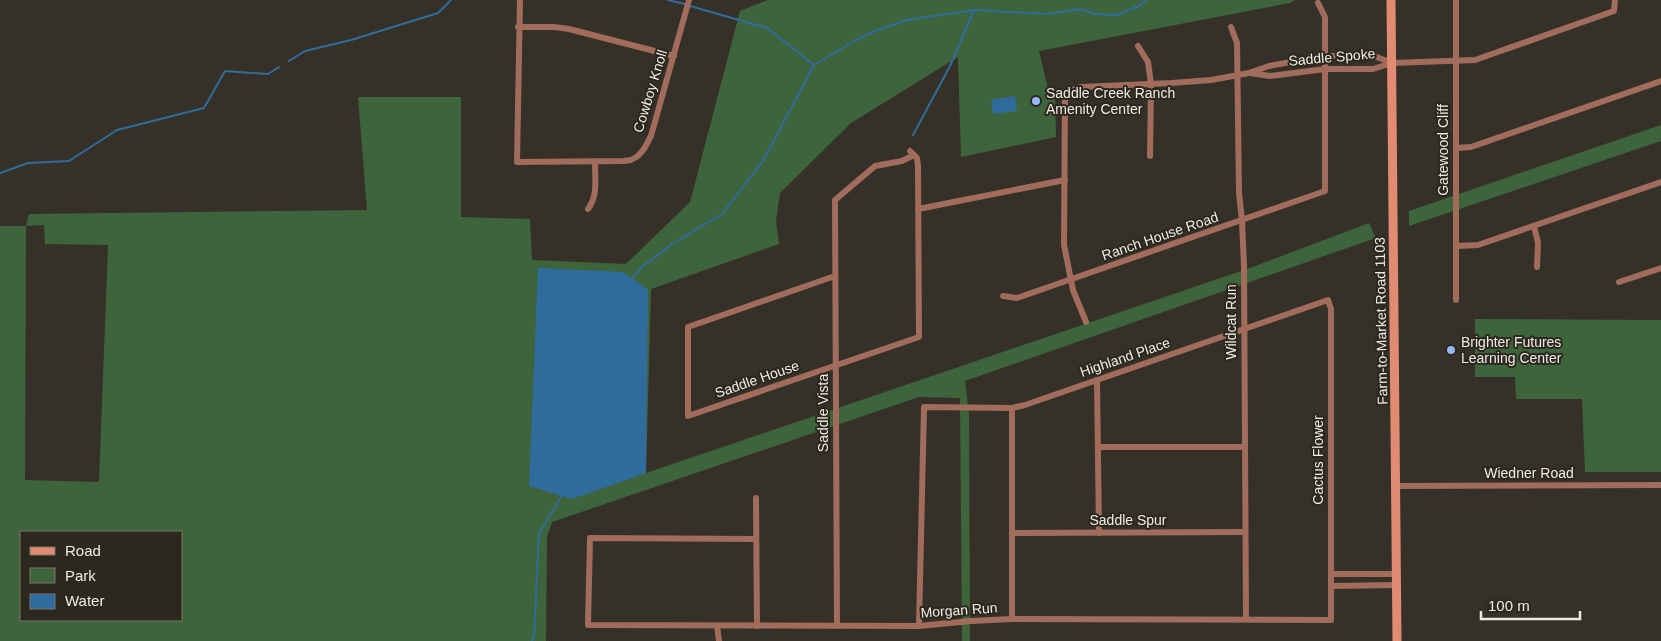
<svg xmlns="http://www.w3.org/2000/svg" width="1661" height="641" font-family="Arial,sans-serif">
<style>
.green{fill:#3e643b;fill-rule:evenodd}
.water{fill:#306b9e}
.lines{fill:none;stroke-linecap:round;stroke-linejoin:round}
.stream{stroke:#306b9e;stroke-width:2}
.minor{stroke:#a16c5c;stroke-width:6}
.secondary{stroke:#e08b72;stroke-width:9}
.poi-dot{fill:#94b7fd;stroke:#2c281e;stroke-width:2}
.labels{text-anchor:middle;dominant-baseline:central;stroke-width:4;stroke-linejoin:round;paint-order:stroke}
.street-label{font-size:14px;fill:#efece6;stroke:#2c281e}
.poi-label{font-size:14px;fill:#efece6;stroke:#2c281e;text-anchor:start}
</style>
<rect width="100%" height="100%" fill="#363128"/>
<g class="green">
<path d="M768,0H1295L1290,3L1039,51L1048,88L1055,90L1056,137L961,157L958,57L851,123L780,193L776,221L779,244L651,289L646,473L1250,268L1369,223L1376,238L965,381L969,414L970,641H962L960,398L919,397L552,522L547,537L546,641H0V226H26L29,214L367,210L358,97H461V217L530,219L532,260L626,264L690,202L740,11ZM44,225L45,244L108,245L99,482L25,480L26,226ZM21,532H181V620H21Z"/>
<polygon points="1661,125 1661,141 1409,226 1409,211"/>
<polygon points="1475,319 1661,320 1661,472 1585,472 1582,399 1516,399 1515,377 1475,377"/>
</g>
<g class="water">
<polygon points="1015,96 1017,111 993,114 991,100"/>
<polygon points="538,268 623,272 648,290 646,473 572,499 529,486"/>
</g>
<g class="lines">
<g class="stream">
<polyline points="668,0 685,4"/>
<polyline points="690,6 767,28 814,65"/>
<polyline points="289,61 305,51 351,40 438,13 451,0"/>
<polyline points="913,135 950,66 974,10"/>
<polyline points="0,173 28,163 69,161 117,130 204,108 225,71 268,74 279,67"/>
<polyline points="632,279 642,267 672,244 722,214 763,161 814,65 856,40 875,31 907,20 974,10 1048,14 1080,9 1096,14 1117,15 1139,6 1146,0"/>
<polyline points="532,641 534,635 539,534 562,495"/>
</g>
<g class="minor">
<polyline points="520,0 517,162 624,161 631,160 638,156 644,149 651,136 689,0"/>
<polyline points="1456,0 1456,300"/>
<polyline points="518,27 554,27 569,29 674,56"/>
<polyline points="1231,27 1237,43 1239,193 1242,220 1244,267 1246,619"/>
<polyline points="1138,46 1148,62 1151,84 1150,156"/>
<polyline points="1250,73 1270,76 1325,69 1373,69 1392,63 1475,60 1614,11 1615,0"/>
<polyline points="1456,148 1471,147 1661,81"/>
<path d="M588,209C598,196 595,179 595,163"/>
<polyline points="918,209 1065,180"/>
<polyline points="1534,226 1538,243 1537,267"/>
<polyline points="1456,246 1478,245 1661,182"/>
<polyline points="835,276 688,327 688,416 919,337 918,166 917,158 910,151"/>
<polyline points="1619,282 1661,268"/>
<polyline points="1003,296 1017,298 1325,191 1325,17 1318,3"/>
<polyline points="1086,322 1073,290 1064,245 1065,93 1081,87 1172,83 1211,80 1249,73 1269,66 1325,56 1374,56 1392,63"/>
<polyline points="1097,380 1099,533"/>
<polyline points="1098,447 1244,447"/>
<polyline points="1396,486 1661,485"/>
<polyline points="756,498 757,626"/>
<polyline points="1012,533 1245,532"/>
<polyline points="756,539 590,538 588,625 919,626 971,621 1012,619 1331,620 1331,309 1328,300 1025,405 1012,408 924,407 919,626"/>
<polyline points="1331,574 1396,574"/>
<polyline points="1331,586 1396,585"/>
<polyline points="1012,619 1012,408"/>
<polyline points="717,626 719,641"/>
<polyline points="837,626 835,200 875,166 902,161 914,155"/>
</g>
<polyline class="secondary" points="1391,0 1397,641"/>
</g>
<g class="poi-dot">
<circle cx="1036" cy="101" r="5"/>
<circle cx="1451" cy="350" r="5"/>
</g>
<g class="labels">
<g class="street-label">
<text transform="translate(1332 57) rotate(-5)">Saddle Spoke</text>
<text transform="translate(650 91) rotate(-73)">Cowboy Knoll</text>
<text transform="translate(1443 150) rotate(-90)">Gatewood Cliff</text>
<text transform="translate(1160 236) rotate(-19)">Ranch House Road</text>
<text transform="translate(1381 321) rotate(-91)">Farm-to-Market Road 1103</text>
<text transform="translate(1231 322) rotate(-90)">Wildcat Run</text>
<text transform="translate(1125 357) rotate(-19)">Highland Place</text>
<text transform="translate(757 379) rotate(-19)">Saddle House</text>
<text transform="translate(823 413) rotate(-90)">Saddle Vista</text>
<text transform="translate(1318 460) rotate(-90)">Cactus Flower</text>
<text x="1529" y="473">Wiedner Road</text>
<text x="1128" y="520">Saddle Spur</text>
<text transform="translate(959 610) rotate(-4)">Morgan Run</text>
</g>
<g class="poi-label">
<text x="1046" y="93">Saddle Creek Ranch<tspan x="1046" dy="16">Amenity Center</tspan></text>
<text x="1461" y="342">Brighter Futures<tspan x="1461" dy="16">Learning Center</tspan></text>
</g>
</g>
<rect x="20" y="531" width="162" height="90" fill="#2c281e" stroke="#7a766e"/>
<rect x="30" y="547" width="25" height="8" fill="#e08b72" stroke="#7a766e"/>
<text x="65" y="556" font-size="15" fill="#efece6">Road</text>
<rect x="30" y="568" width="25" height="15" fill="#3e643b" stroke="#7a766e"/>
<text x="65" y="581" font-size="15" fill="#efece6">Park</text>
<rect x="30" y="594" width="25" height="15" fill="#306b9e" stroke="#7a766e"/>
<text x="65" y="606" font-size="15" fill="#efece6">Water</text>
<path d="M1481 611v8h99v-8" fill="none" stroke="#efece6" stroke-width="2.5"/>
<text x="1488" y="611" font-size="15" fill="#efece6" stroke="#2c281e" stroke-width="4" paint-order="stroke">100 m</text>
</svg>
